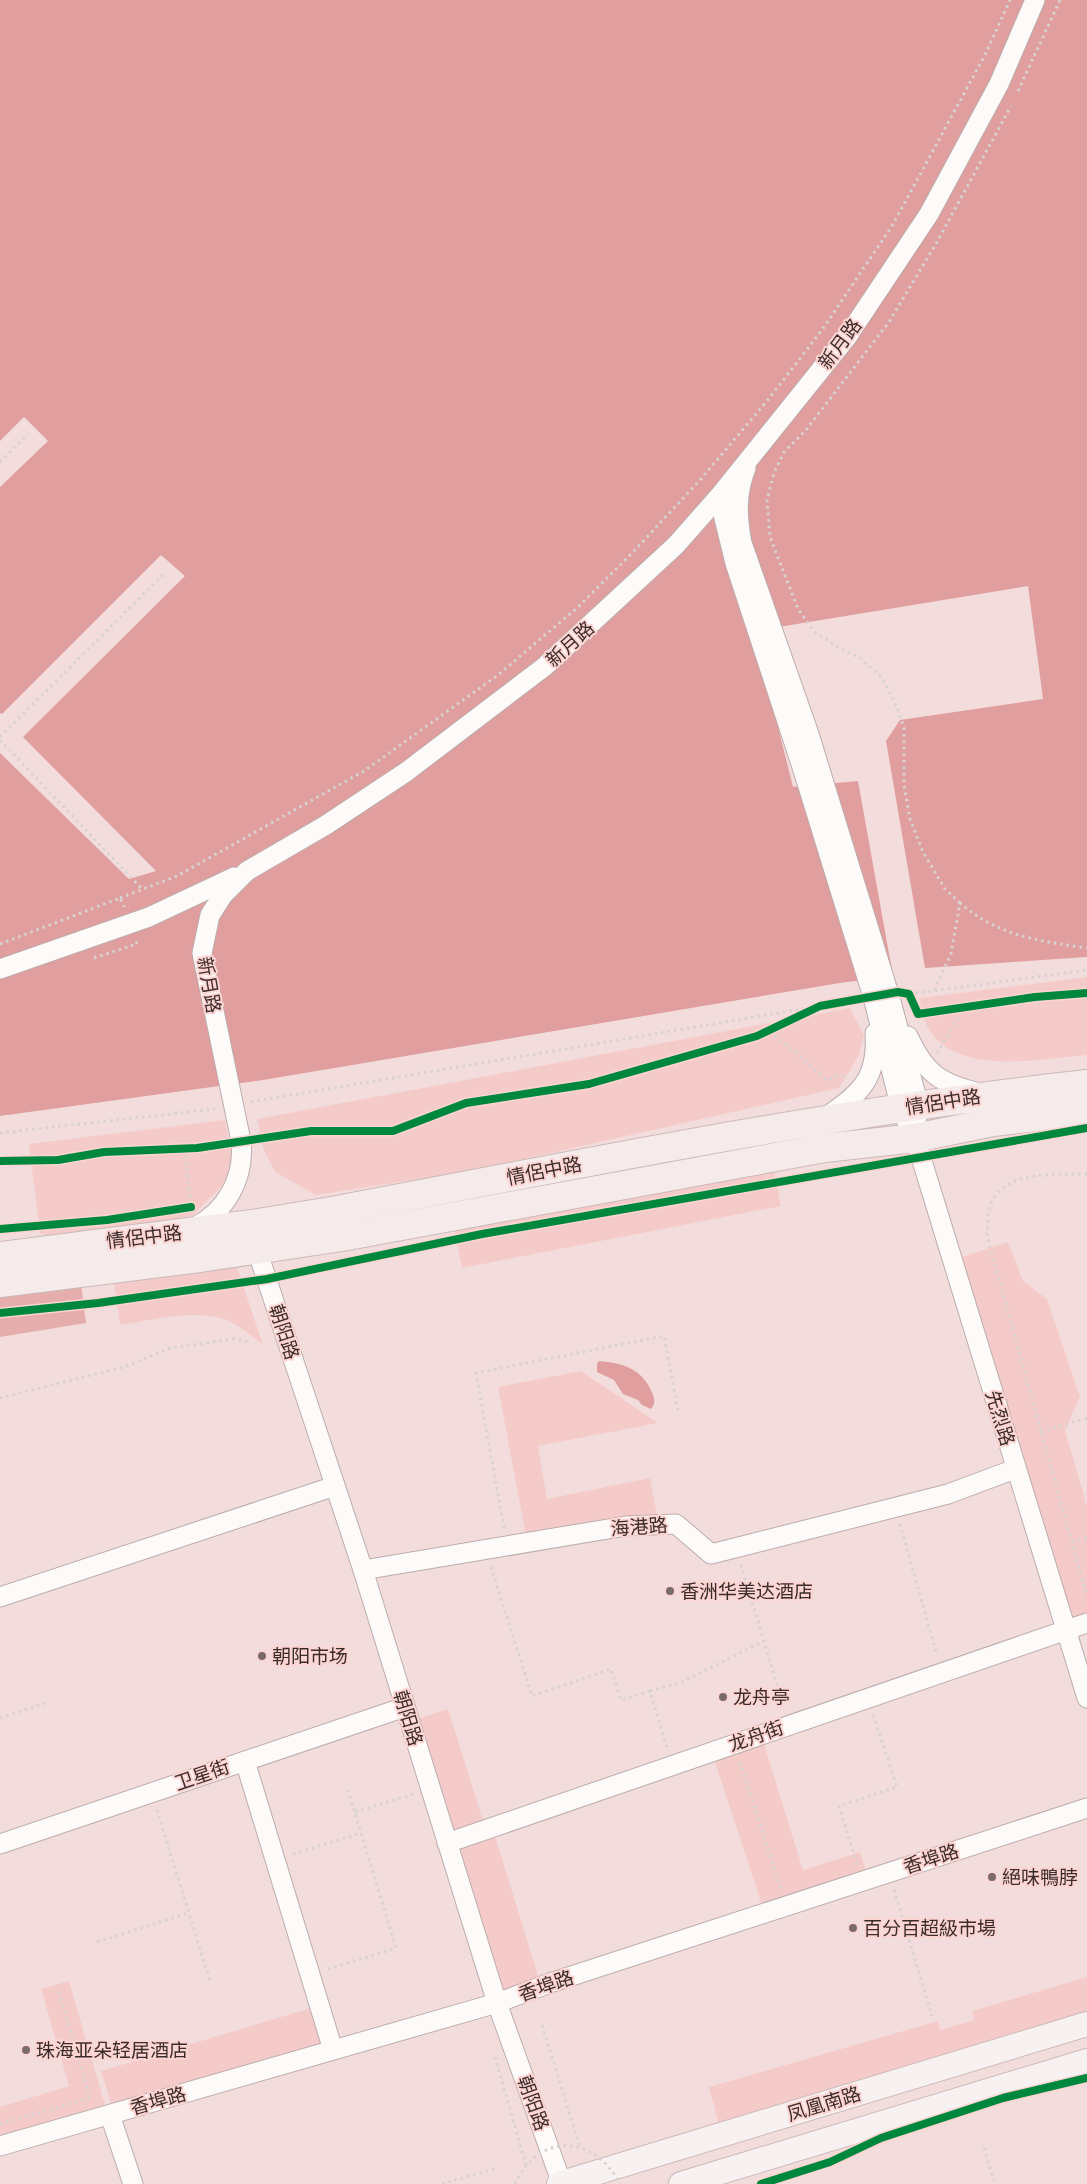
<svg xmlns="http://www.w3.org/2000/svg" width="1087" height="2184" font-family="Cabin,'Noto Sans SC',sans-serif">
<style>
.green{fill:#f5cbc9}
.forest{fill:#e5adac}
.water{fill:#e09f9e}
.pier{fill:#f3dddc}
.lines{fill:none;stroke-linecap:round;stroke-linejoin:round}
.minor-casing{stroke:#bcacab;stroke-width:21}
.major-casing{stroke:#cbb9b8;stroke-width:26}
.highway-casing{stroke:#cbb9b8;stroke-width:30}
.path{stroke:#d8d2d2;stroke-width:3;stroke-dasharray:2.5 4;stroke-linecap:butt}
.minor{stroke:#fdfafa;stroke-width:19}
.major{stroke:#f8f1f1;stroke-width:24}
.highway{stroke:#f5ebea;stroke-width:28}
.path-bridge{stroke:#d8d2d2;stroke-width:3;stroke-dasharray:2.5 4;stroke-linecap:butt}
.cycleway-casing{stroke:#fcd5d3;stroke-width:11}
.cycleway{stroke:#00873e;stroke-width:8}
.poi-dot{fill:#7b6a6a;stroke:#fcd5d3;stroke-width:2}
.labels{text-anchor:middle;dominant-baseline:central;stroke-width:4;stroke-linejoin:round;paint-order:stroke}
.street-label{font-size:19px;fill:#3b2c2c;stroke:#fcd5d3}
.poi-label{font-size:19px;fill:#3b2c2c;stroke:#fcd5d3;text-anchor:start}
</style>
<rect width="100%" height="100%" fill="#f3dddc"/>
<g class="green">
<path d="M1087,977V1055C1041,1059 959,1076 930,1031C924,1023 922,1008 919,998Z"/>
<polygon points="850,1008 864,1035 858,1057 839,1088 476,1170 316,1195 275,1172 264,1151 257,1119"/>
<polygon points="225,1120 235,1173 192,1216 61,1239 40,1233 29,1144"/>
<polygon points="773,1165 781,1206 462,1268 453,1224"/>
<polygon points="1008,1242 1023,1281 1047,1299 1080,1397 1065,1430 1087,1506 1087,1620 1068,1626 956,1259"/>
<path d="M234,1258L263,1345C251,1336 238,1324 224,1319C191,1309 154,1320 120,1325L113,1275Z"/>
<polygon points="581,1371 658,1423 538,1446 547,1499 650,1478 657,1515 526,1536 498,1387"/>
<polygon points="448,1709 484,1824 496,1839 540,1982 501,1997 414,1720"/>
<polygon points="764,1744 803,1870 860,1852 867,1874 763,1908 714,1759"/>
<polygon points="1087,1977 1087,2017 720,2128 709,2087 938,2021 940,2030 974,2020 972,2011"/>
<polygon points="69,1981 107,2112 0,2143 0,2107 69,2086 41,1989"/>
<polygon points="321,2005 333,2045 113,2109 101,2071"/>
</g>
<polygon class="forest" points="81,1283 86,1323 0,1337 0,1292"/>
<g class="water">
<polygon points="0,0 1087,0 1087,957 925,968 886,741 900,720 1043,699 1028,586 754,631 793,787 858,781 893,976 840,983 263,1080 0,1116"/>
<path d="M599,1361C625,1363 644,1370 653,1395C655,1401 655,1404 651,1409L642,1405L638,1400L623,1394L614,1380L597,1372V1364Z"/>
</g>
<g class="pier">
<polygon points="24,417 48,441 0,487 0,441"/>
<polygon points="161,555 185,576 23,737 156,871 129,879 0,753 0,713 2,714"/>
</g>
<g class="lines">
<g class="minor-casing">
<g id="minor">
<path d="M746,468C736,493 737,517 742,543L809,734L889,994L919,1106L917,1117"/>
<polyline points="721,494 723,514 735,563 802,767 873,997 901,1109 915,1138 1087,1698"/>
<polyline points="0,969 149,917 234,877"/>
<path d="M908,1036C925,1073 940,1084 980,1093"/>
<path d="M826,1117C861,1093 878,1078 875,1033"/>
<path d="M193,1228C226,1212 245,1178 241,1141L202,953L210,915L223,895L247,871L326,825L406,772L544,667L676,545L721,494L847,337L929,214L999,84L1035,0"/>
<polyline points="257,1250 363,1570 497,2003 562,2184"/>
<polyline points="363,1570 626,1526 676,1524 711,1554 948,1494 1015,1469"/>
<polyline points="0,1597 335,1486"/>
<polyline points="245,1761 333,2050"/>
<polyline points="447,1843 1087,1623"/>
<polyline points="0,1844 405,1707"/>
<polyline points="110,2115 133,2184"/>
<polyline points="0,2146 497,2003 550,1983 1087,1808"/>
</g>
</g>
<g class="major-casing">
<g id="major">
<polyline points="559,2184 1087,2024"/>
<polyline points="681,2184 1087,2061"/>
</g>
</g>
<g class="highway-casing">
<g id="highway">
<path d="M0,1256L258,1223L337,1210C587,1163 835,1111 1087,1084"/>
<polyline points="0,1283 200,1258 342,1237 825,1148 915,1138 993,1122 1087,1111"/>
</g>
</g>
<g class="path">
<polyline points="1018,91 1060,0"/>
<polyline points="0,462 28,434"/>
<polyline points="0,737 166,572"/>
<polyline points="0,740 143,890"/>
<polyline points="120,898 177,876 364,771 498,675 577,608 635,550 700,480 767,401 822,330 892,226 985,55 1010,0"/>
<polyline points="960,903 945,889 923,852 910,819 904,785 904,728 897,707 882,678 860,658 834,645 814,631 798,609 770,537 767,500 774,473 784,452 806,430 889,322 937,242 1011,106"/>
<polyline points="0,944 120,898 124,907"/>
<polyline points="94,958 137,944 136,941"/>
<path d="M934,990L951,954L960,903C998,936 1039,941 1087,948"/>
<polyline points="909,994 1087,970"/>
<polyline points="770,1031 827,1080 842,1075 846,1079"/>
<polyline points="937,1053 964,1007"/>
<polyline points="251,1102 820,1006"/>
<polyline points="0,1133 215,1109"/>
<polyline points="185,1149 191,1208"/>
<path d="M1087,1174C1055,1175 1000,1169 989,1209C987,1217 988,1227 987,1236L1087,1597"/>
<polyline points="0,1398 127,1366 170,1348 234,1339 248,1342"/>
<polyline points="1041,1432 1087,1418"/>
<polyline points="900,1524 937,1655"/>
<polyline points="504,1528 476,1373 664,1336 678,1411"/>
<polyline points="1072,1542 1087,1537"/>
<polyline points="741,1565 784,1708"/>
<polyline points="491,1567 532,1696 611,1669 621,1700 650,1691 667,1748"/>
<polyline points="650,1691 682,1682 764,1641"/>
<polyline points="0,1718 49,1702"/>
<polyline points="740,1762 781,1889"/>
<polyline points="157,1810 210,1981"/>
<polyline points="355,1812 414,1794"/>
<polyline points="293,1854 361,1833"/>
<polyline points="857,1864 839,1806 897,1787 873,1715"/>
<polyline points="894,1890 932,2016"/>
<polyline points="97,1942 189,1913"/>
<polyline points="328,1969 396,1948 348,1790"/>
<polyline points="542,2025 580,2147"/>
<polyline points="495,2057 526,2165"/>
<polyline points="0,2124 90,2098 59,1992"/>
<polyline points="984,2148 995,2184"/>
<polyline points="442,2184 496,2168"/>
</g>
<use href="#minor" class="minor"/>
<use href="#major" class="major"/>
<use href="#highway" class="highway"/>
<path class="path-bridge" d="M515,2184C539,2131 595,2135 620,2184"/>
<g class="cycleway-casing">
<g id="cycleway">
<polyline points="0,1161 58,1160 104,1152 197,1148 311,1131 393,1131 466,1103 589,1084 757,1036 820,1006 898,992 909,994 918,1014 1035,997 1087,993"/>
<polyline points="0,1229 107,1220 191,1207"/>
<polyline points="0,1313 98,1303 267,1279 482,1234 1087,1128"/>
<polyline points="761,2184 830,2162 881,2138 1003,2098 1087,2078"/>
</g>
</g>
<use href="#cycleway" class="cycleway"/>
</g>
<g class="poi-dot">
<circle cx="670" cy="1591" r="5"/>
<circle cx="262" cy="1656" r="5"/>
<circle cx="723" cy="1697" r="5"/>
<circle cx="992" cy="1877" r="5"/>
<circle cx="853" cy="1928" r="5"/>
<circle cx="26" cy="2050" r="5"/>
</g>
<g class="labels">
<g class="street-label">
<text transform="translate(840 344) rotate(-53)">新月路</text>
<text transform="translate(570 644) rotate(-42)">新月路</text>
<text transform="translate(209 985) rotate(80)">新月路</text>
<text transform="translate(943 1102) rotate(-9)">情侶中路</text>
<text transform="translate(544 1171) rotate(-11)">情侶中路</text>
<text transform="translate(144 1237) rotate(-7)">情侶中路</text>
<text transform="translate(284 1332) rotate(72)">朝阳路</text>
<text transform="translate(1000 1418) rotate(73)">先烈路</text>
<text transform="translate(639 1527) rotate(-4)">海港路</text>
<text transform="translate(408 1718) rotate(73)">朝阳路</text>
<text transform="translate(756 1736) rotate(-19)">龙舟街</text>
<text transform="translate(202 1775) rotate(-19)">卫星街</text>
<text transform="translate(931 1859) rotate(-18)">香埠路</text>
<text transform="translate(546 1986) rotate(-19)">香埠路</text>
<text transform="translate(158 2101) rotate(-16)">香埠路</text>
<text transform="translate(533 2103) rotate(70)">朝阳路</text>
<text transform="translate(824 2104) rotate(-17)">凤凰南路</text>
</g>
<g class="poi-label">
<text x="680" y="1591">香洲华美达酒店</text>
<text x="272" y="1656">朝阳市场</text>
<text x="733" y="1697">龙舟亭</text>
<text x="1002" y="1877">絕味鴨脖</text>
<text x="863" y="1928">百分百超級市場</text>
<text x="36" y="2050">珠海亚朵轻居酒店</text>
</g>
</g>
</svg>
